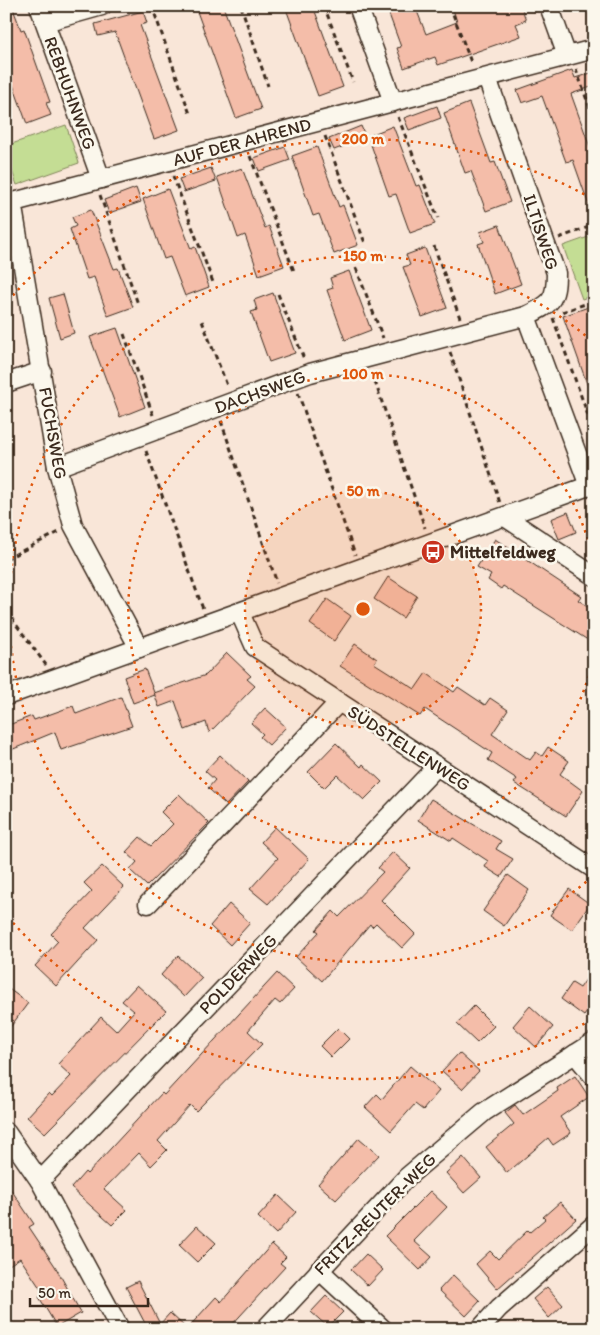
<svg xmlns="http://www.w3.org/2000/svg" width="600" height="1335" font-family="Itim,sans-serif">
<style>
.green{fill:#c4dd94;stroke:#808459}
.building{fill:#f4bda9;stroke:#3b2a1e}
.lines{fill:none;stroke-linecap:round;stroke-linejoin:round}
.minor-casing{stroke:#3b2a1e;stroke-width:21}
.path{stroke:#3b2a1e;stroke-width:3;stroke-dasharray:5 4;stroke-linecap:butt}
.minor{stroke:#fbf7ec;stroke-width:18}
.ring{fill:none;stroke:#df570d;stroke-width:2.5;stroke-dasharray:2.5 5}
.labels{text-anchor:middle;dominant-baseline:central;stroke-width:5;stroke-linejoin:round;paint-order:stroke}
.street-label{font-size:18px;fill:#3b2a1e;stroke:#fbf7ec}
.poi-label{font-size:18px;font-weight:bold;fill:#3b2a1e;stroke:#fbf7ec;text-anchor:start}
.centre{fill:#df570d;stroke:#fbf7ec;stroke-width:2.5}
.ring-label{font-size:15px;text-anchor:middle;font-weight:bold;fill:#df570d;stroke:#fbf7ec;stroke-width:5;stroke-linejoin:round;paint-order:stroke}
</style>
<rect width="100%" height="100%" fill="#f9e6d8"/>
<filter id="ink" filterUnits="userSpaceOnUse"><feTurbulence type="fractalNoise" baseFrequency=".02" numOctaves="2"/><feDisplacementMap in="SourceGraphic" scale="10" xChannelSelector="R" yChannelSelector="G"/><feConvolveMatrix kernelMatrix="1 2 1 2 8 2 1 2 1" color-interpolation-filters="sRGB"/></filter>
<g filter="url(#ink)">
<g class="green">
<polygon points="66,125 79,163 17,185 6,154 6,146"/>
<polygon points="594,235 594,295 582,299 563,246"/>
</g>
<g class="building">
<polygon points="6,6 12,6 21,30 24,29 50,102 46,103 51,115 27,124 6,65 6,55 11,53 6,42"/>
<polygon points="195,6 223,6 261,109 236,118"/>
<polygon points="285,6 313,6 343,87 318,96"/>
<polygon points="386,6 415,6 426,34 457,22 452,6 521,6 526,20 516,24 521,36 438,65 435,57 404,68 397,48 401,47"/>
<polygon points="143,11 147,23 140,25 179,130 154,139 115,32 98,36 95,24"/>
<polygon points="572,70 575,78 594,72 594,86 571,94 594,158 592,214 573,160 566,162 542,96 522,103 517,90"/>
<polygon points="469,103 491,163 495,162 510,202 486,211 471,171 465,173 444,113"/>
<polygon points="437,106 441,118 409,130 404,118"/>
<polygon points="361,126 366,138 334,150 329,139"/>
<polygon points="393,126 416,186 420,185 435,224 410,233 396,194 389,196 368,136"/>
<polygon points="285,147 290,160 259,171 254,158"/>
<polygon points="317,147 339,207 343,205 358,245 334,254 319,214 313,216 292,156"/>
<polygon points="211,168 216,181 184,192 179,179"/>
<polygon points="242,168 265,228 269,226 284,266 259,275 245,235 238,238 217,177"/>
<polygon points="136,188 141,202 109,213 104,200"/>
<polygon points="168,189 191,249 195,247 209,287 185,296 170,257 164,259 143,199"/>
<polygon points="91,210 114,269 118,268 133,307 108,316 94,277 87,279 70,229 76,226 72,217"/>
<polygon points="499,225 521,284 495,294 478,244 484,242 480,232"/>
<polygon points="425,248 447,308 422,317 403,267 410,265 406,255"/>
<polygon points="349,271 371,330 345,340 327,290 333,288 330,278"/>
<polygon points="273,293 295,353 269,362 251,312 257,310 254,300"/>
<polygon points="63,294 74,333 60,338 49,298"/>
<polygon points="594,305 594,398 592,398 563,316"/>
<polygon points="117,328 145,407 120,417 90,337"/>
<polygon points="568,512 576,532 559,539 551,519"/>
<polygon points="495,539 581,596 578,600 594,610 594,644 503,586 501,589 488,580 491,575 477,567"/>
<polygon points="388,577 417,596 403,618 374,599"/>
<polygon points="327,599 351,616 334,641 310,624"/>
<polygon points="355,644 377,659 374,663 415,689 426,673 454,692 458,687 485,705 490,698 508,710 492,734 530,760 536,752 542,756 548,747 569,761 560,774 583,791 566,816 514,783 517,779 488,760 492,753 425,709 420,716 340,666"/>
<polygon points="227,653 251,676 247,679 255,686 209,733 206,722 185,730 175,701 159,707 154,693 206,675"/>
<polygon points="145,669 155,695 133,703 124,677"/>
<polygon points="121,697 132,726 61,750 55,732 6,752 6,726 32,716 34,720 73,706 76,714"/>
<polygon points="265,708 286,727 269,745 260,737 263,734 251,723"/>
<polygon points="336,743 361,767 363,764 382,782 364,800 337,775 324,788 308,772"/>
<polygon points="220,755 248,782 226,805 208,788 215,780 205,771"/>
<polygon points="179,794 209,823 147,886 130,870 137,862 126,852 140,837 151,846 173,824 161,812"/>
<polygon points="431,799 501,841 496,849 513,859 501,877 485,867 488,861 453,838 451,841 418,820"/>
<polygon points="275,827 309,859 268,904 250,889 278,858 261,842"/>
<polygon points="393,852 410,868 381,900 415,934 402,948 376,923 372,927 370,924 322,981 296,957 319,932 316,930 333,911 339,917 383,872 378,868"/>
<polygon points="102,866 124,887 85,928 98,940 56,986 35,966 58,941 51,934 92,891 84,883"/>
<polygon points="508,875 529,890 504,926 483,911"/>
<polygon points="569,889 590,904 572,930 550,915"/>
<polygon points="229,904 250,923 230,945 210,926"/>
<polygon points="178,956 202,978 184,997 161,975"/>
<polygon points="594,968 594,1002 584,1016 561,999 572,983 580,988"/>
<polygon points="277,973 294,989 280,1004 275,1000 248,1031 262,1044 196,1111 190,1105 158,1141 167,1150 151,1166 139,1153 104,1189 127,1210 112,1225 71,1188 85,1172 87,1174 162,1093 164,1095"/>
<polygon points="137,985 166,1011 45,1133 27,1117 49,1093 52,1096 71,1076 58,1064 101,1017 116,1031 134,1011 122,1001"/>
<polygon points="6,987 28,1003 6,1033"/>
<polygon points="474,1006 494,1026 477,1043 457,1024"/>
<polygon points="530,1006 553,1027 536,1047 513,1026"/>
<polygon points="338,1028 349,1039 331,1057 320,1046"/>
<polygon points="459,1053 479,1071 462,1089 442,1071"/>
<polygon points="410,1066 439,1091 423,1110 415,1104 391,1131 365,1107 377,1094 382,1099"/>
<polygon points="575,1076 589,1097 560,1117 571,1133 553,1145 548,1138 507,1173 486,1147 514,1124 505,1113 515,1105 523,1115 558,1091 557,1088"/>
<polygon points="359,1138 379,1155 336,1200 318,1184"/>
<polygon points="463,1157 481,1178 464,1193 446,1173"/>
<polygon points="6,1182 34,1224 29,1227 55,1266 81,1313 57,1327 39,1297 44,1294 20,1258 6,1267"/>
<polygon points="430,1191 447,1207 414,1241 432,1257 420,1270 385,1236"/>
<polygon points="278,1195 296,1212 276,1234 258,1217"/>
<polygon points="560,1202 576,1219 497,1289 476,1264 490,1251 498,1259 528,1230 530,1232 545,1219 543,1217"/>
<polygon points="197,1226 216,1243 197,1262 179,1245"/>
<polygon points="272,1244 286,1257 280,1263 285,1267 228,1329 187,1329 216,1297 221,1302"/>
<polygon points="366,1254 383,1270 368,1286 351,1270"/>
<polygon points="453,1275 480,1301 466,1316 439,1290"/>
<polygon points="138,1281 160,1324 170,1313 187,1329 148,1329 126,1287"/>
<polygon points="547,1287 563,1305 549,1318 533,1299"/>
<polygon points="326,1296 343,1312 328,1327 311,1312"/>
</g>
<g class="lines">
<g class="minor-casing">
<g id="minor">
<polyline points="39,6 101,179"/>
<polyline points="358,6 393,102"/>
<polyline points="549,6 567,56"/>
<polyline points="45,22 102,6"/>
<path d="M487,78L556,273C556,301 551,304 526,316L589,486"/>
<polyline points="12,202 57,467 73,525 139,648"/>
<polyline points="6,204 594,49"/>
<polyline points="6,383 42,371"/>
<polyline points="57,467 310,373 526,316"/>
<polyline points="505,517 594,576"/>
<polyline points="240,613 255,647 594,869"/>
<polyline points="6,696 594,484"/>
<polyline points="148,904 339,702"/>
<polyline points="575,1054 594,1077"/>
<polyline points="6,1132 40,1181 120,1329"/>
<polyline points="40,1181 437,766"/>
<polyline points="319,1270 383,1329"/>
<polyline points="265,1329 407,1177 484,1112 594,1042"/>
<polyline points="480,1329 499,1308 594,1225"/>
</g>
</g>
<g class="path">
<polyline points="152,6 190,114"/>
<polyline points="241,6 268,86"/>
<polyline points="324,6 353,82"/>
<polyline points="450,6 472,65"/>
<polyline points="576,69 594,120"/>
<polyline points="398,117 438,218"/>
<polyline points="325,136 365,243"/>
<polyline points="250,156 294,271"/>
<polyline points="6,169 13,187"/>
<polyline points="173,176 214,285"/>
<polyline points="100,195 138,304"/>
<polyline points="559,238 594,225"/>
<polyline points="434,246 460,318"/>
<polyline points="356,268 383,338"/>
<polyline points="278,294 304,359"/>
<polyline points="562,312 594,301"/>
<polyline points="553,318 594,432"/>
<polyline points="202,321 228,388"/>
<polyline points="124,334 153,415"/>
<polyline points="450,352 500,503"/>
<polyline points="372,373 425,528"/>
<polyline points="298,393 355,555"/>
<polyline points="221,421 277,583"/>
<polyline points="146,451 203,609"/>
<polyline points="6,548 9,557"/>
<polyline points="6,559 59,532"/>
<polyline points="6,611 46,665"/>
</g>
<use href="#minor" class="minor"/>
</g>
</g>
<circle cx="363" cy="609" r="118" fill="#df570d" fill-opacity=".12"/>
<g class="ring">
<circle cx="363" cy="609" r="118"/>
<path d="M594 654A235 235 0 1 1 594 564"/>
<path d="M592 877A353 353 0 1 1 592 341"/>
<path d="M591 1020A470 470 0 0 1 8 917M8 301A470 470 0 0 1 591 198"/>
</g>
<defs>
<g id="bus-disc" transform="scale(1.25)"><circle r="9.5" fill="#c8321e" stroke="#fbf7ec"/><path d="M-5-6H5V4H4V6H2V4H-2V6H-4V4H-5ZM-3.5-4V0h7V-4ZM-3.5 1.2v1.5H-2V1.2ZM2 1.2v1.5H3.5V1.2Z" fill="#fff"/></g>
</defs>
<g fill-rule="evenodd">
<use href="#bus-disc" x="433" y="552"/>
</g>
<g class="labels">
<g class="street-label">
<text transform="translate(70 93) rotate(70)">REBHUHNWEG</text>
<text transform="translate(242 142) rotate(-15)">AUF DER AHREND</text>
<text transform="translate(541 232) rotate(72)">ILTISWEG</text>
<text transform="translate(260 392) rotate(-20)">DACHSWEG</text>
<text transform="translate(53 433) rotate(80)">FUCHSWEG</text>
<text transform="translate(409 748) rotate(33)">SÜDSTELLENWEG</text>
<text transform="translate(238 974) rotate(-46)">POLDERWEG</text>
<text transform="translate(375 1214) rotate(-45)">FRITZ-REUTER-WEG</text>
</g>
<g class="poi-label">
<text x="450" y="552">Mittelfeldweg</text>
</g>
</g>
<circle cx="363" cy="609" r="8" class="centre"/>
<g class="ring-label">
<text x="363" y="144">200 m</text>
<text x="363" y="261">150 m</text>
<text x="363" y="379">100 m</text>
<text x="363" y="496">50 m</text>
</g>
<rect width="600" height="1335" fill="none" stroke="#fbf7ec" stroke-width="25"/>
<rect x="12" y="12" width="575" height="1310" fill="none" stroke="#3b2a1e" stroke-width="2" filter="url(#ink)"/>
<path d="M30 1298v8h118v-8" fill="none" stroke="#3b2a1e" stroke-width="2.5"/>
<text x="38" y="1298" font-size="15" fill="#3b2a1e" stroke="#fbf7ec" stroke-width="4" paint-order="stroke">50 m</text>
</svg>
